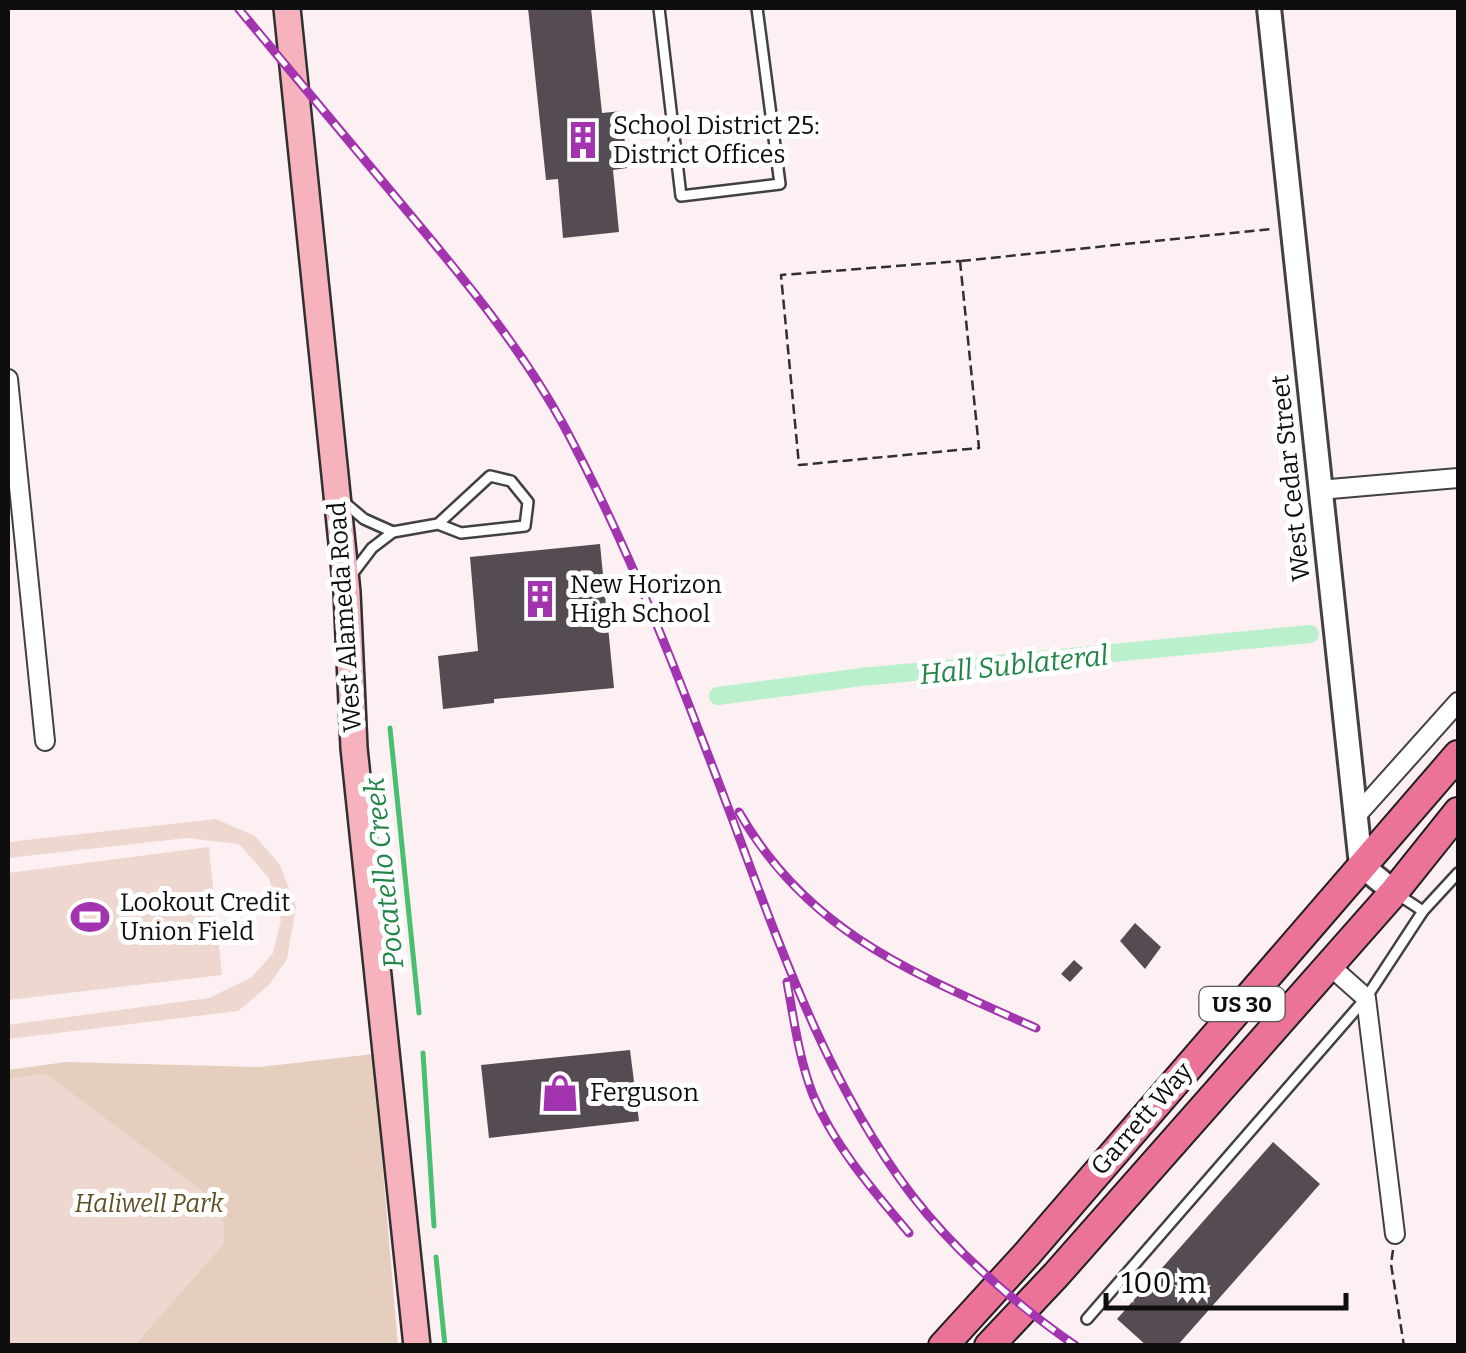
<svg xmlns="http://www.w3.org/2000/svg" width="1466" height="1353" font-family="Bitter,serif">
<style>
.green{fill:#e5cebd}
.pitch{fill:#edd7ce}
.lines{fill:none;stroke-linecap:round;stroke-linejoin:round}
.stream{stroke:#48bf71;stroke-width:5}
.canal{stroke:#baf0cb;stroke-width:18}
.building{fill:#554b52}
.service-casing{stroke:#414141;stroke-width:14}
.minor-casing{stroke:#414141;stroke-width:22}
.tertiary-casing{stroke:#414141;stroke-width:28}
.secondary-casing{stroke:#303030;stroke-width:30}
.primary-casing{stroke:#1f1f1f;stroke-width:32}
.path{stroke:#303030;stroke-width:2.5;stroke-dasharray:10 5;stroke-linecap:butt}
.service{stroke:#fff;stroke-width:9}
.minor{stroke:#fff;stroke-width:18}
.tertiary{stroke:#fff;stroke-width:22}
.secondary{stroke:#f6b2bd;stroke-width:25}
.primary{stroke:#ea7397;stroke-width:28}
.rail-casing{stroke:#a334af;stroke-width:9}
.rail{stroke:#fff;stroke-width:5;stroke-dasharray:15;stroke-linecap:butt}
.labels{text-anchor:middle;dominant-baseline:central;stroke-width:10;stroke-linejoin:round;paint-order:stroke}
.shield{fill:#fff;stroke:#565656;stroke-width:2.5}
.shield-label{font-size:22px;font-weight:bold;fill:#0e0e0e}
.poi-label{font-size:25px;fill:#0e0e0e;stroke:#fff;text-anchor:start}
.street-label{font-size:25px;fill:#0e0e0e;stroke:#fff}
.park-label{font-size:25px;font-style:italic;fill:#5f4f25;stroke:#fff}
.water-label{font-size:28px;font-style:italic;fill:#228548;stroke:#fff}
</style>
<rect width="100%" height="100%" fill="#fdf0f3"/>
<polygon class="green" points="373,1054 398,1345 8,1345 8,1070 66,1062 260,1067"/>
<g class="pitch">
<polygon points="216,819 255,836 280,865 296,907 287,959 269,985 238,1011 8,1039 8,1025 209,998 252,977 273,953 281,920 269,878 239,844 187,838 8,858 8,842"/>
<polygon points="209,847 222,975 8,1000 8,873"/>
<polygon points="45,1073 222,1206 225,1243 135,1345 8,1345 8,1079"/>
</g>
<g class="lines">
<g class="stream">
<polyline points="390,728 419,1013"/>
<polyline points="423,1053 434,1226"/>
<polyline points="436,1257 445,1346"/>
</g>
<polyline class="canal" points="718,696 862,677 1310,634"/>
</g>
<g class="building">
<polygon points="528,8 591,8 602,113 622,111 627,168 613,170 619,232 563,238 558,179 546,180"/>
<polygon points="600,544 614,688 494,699 494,703 443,709 438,656 478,651 470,557"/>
<polygon points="1135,923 1161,947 1145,969 1120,941"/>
<polygon points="1074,960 1083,968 1070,982 1061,974"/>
<polygon points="630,1050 639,1121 489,1138 481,1065"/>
<polygon points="1273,1142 1320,1184 1177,1346 1147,1346 1117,1319"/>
</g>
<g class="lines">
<g class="service-casing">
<g id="service">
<polyline points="659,8 681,196 780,184 757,8"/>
<polyline points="345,503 364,519 393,532"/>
<polyline points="350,577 372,548 393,532 438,524 461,533 525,526 528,502 511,481 490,476 438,524"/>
<polyline points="1397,894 1423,911"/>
<polyline points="1087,1319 1366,998 1423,911 1458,873"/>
</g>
</g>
<g class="minor-casing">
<g id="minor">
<polyline points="8,379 45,741"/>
<polyline points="1319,490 1458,478"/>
<polyline points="1355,817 1458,702"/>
<polyline points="1330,966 1366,998 1395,1234"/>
</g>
</g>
<g class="tertiary-casing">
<polyline id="tertiary" points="1269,8 1361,865 1394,892"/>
</g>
<g class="secondary-casing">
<polyline id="secondary" points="287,8 347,592 354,748 417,1346"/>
</g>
<g class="primary-casing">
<g id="primary">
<polyline points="943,1346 1027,1254 1458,755"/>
<polyline points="989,1346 1056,1275 1394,892 1458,812"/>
</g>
</g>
<g class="path">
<polygon points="960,261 979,448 799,465 781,275"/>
<polyline points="961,261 1271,229"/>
<polyline points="1393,1250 1391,1264 1404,1346"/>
</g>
<use href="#service" class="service"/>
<use href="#minor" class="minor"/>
<use href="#tertiary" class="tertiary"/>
<use href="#secondary" class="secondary"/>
<use href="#primary" class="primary"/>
<g class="rail-casing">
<g id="rail">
<path d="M238,8C295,76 351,144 408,212C464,279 522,349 564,426C631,551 682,685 732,818C780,947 827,1083 911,1194C957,1254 1014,1303 1076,1346"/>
<path d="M739,812C808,933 915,974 1036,1028"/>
<path d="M787,982C794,1020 799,1059 813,1095C835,1147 873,1190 909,1233"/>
</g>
</g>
<use href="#rail" class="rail"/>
</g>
<defs>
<g id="building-bare" transform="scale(3)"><path d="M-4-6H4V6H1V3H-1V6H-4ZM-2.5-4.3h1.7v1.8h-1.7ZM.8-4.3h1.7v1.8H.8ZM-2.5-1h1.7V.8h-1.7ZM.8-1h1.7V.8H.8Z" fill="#a334af" stroke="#fff" stroke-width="2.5" paint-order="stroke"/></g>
<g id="stadium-bare" transform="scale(3)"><path d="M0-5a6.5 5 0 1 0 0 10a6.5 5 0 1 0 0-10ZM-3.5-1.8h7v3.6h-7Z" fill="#a334af" stroke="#fff" stroke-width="2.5" paint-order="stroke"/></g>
<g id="shop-bare" transform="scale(3)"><path d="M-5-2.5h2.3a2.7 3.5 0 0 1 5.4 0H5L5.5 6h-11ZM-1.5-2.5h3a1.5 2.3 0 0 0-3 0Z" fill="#a334af" stroke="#fff" stroke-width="2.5" paint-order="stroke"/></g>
</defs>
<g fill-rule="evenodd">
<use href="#building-bare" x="583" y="140"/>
<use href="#building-bare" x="540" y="599"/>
<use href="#stadium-bare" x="90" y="917"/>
<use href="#shop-bare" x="560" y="1093"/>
</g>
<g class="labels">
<rect class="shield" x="1199.5" y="987" width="85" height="34" rx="8"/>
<g class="shield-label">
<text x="1242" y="1004">US 30</text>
</g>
<g class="poi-label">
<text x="613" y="126">School District 25:<tspan x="613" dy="29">District Offices</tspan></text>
<text x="570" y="585">New Horizon<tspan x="570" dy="29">High School</tspan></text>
<text x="120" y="903">Lookout Credit<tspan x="120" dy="29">Union Field</tspan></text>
<text x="590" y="1093">Ferguson</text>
</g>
<g class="street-label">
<text transform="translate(1291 478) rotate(-96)">West Cedar Street</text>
<text transform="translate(345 617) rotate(-94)">West Alameda Road</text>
<text transform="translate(1142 1119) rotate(-49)">Garrett Way</text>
</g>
<g class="park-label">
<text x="149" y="1204">Haliwell Park</text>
</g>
<g class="water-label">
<text transform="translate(1014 665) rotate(-6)">Hall Sublateral</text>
<text transform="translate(384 873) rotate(-96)">Pocatello Creek</text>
</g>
</g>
<rect width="1466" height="1353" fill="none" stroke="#0e0e0e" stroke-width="20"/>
<path d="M1106 1293v15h240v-15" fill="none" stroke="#0e0e0e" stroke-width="5"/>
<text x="1121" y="1293" font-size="30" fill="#0e0e0e" stroke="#ffffff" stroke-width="8" paint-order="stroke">100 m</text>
</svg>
